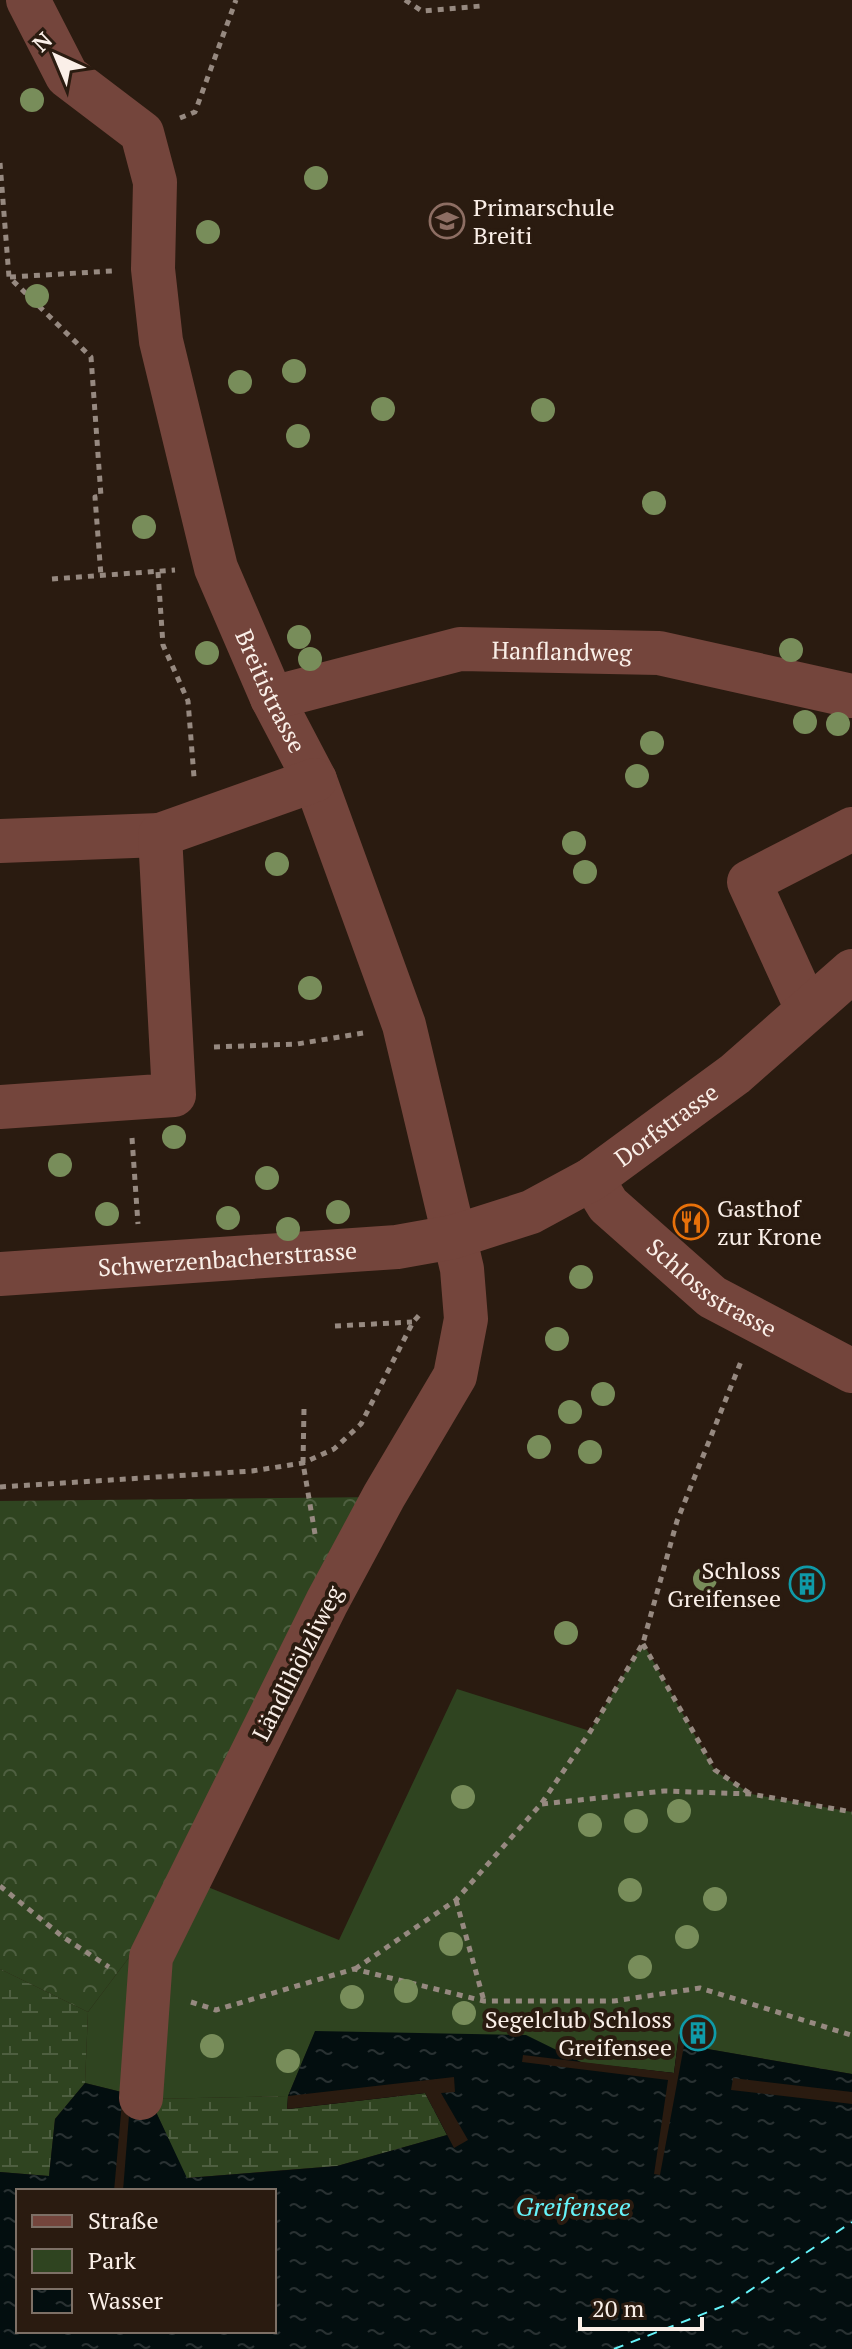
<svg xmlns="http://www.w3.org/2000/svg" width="852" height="2349" font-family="'PT Serif',serif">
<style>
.forest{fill:url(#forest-crowns)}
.wetland{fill:url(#wetland-marsh)}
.park{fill:#2f4420}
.water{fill:url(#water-ripples);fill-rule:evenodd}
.pier{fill:#2a1b10}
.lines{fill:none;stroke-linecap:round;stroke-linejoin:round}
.ferry{stroke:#66f4fa;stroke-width:2;stroke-dasharray:10 8;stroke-linecap:butt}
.path{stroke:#968980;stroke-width:5;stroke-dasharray:6 6;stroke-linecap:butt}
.minor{stroke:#74453c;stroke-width:44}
.tree{fill:#788d5a}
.labels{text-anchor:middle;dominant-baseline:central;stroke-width:8;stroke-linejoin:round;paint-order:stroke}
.poi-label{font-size:24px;fill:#faefe8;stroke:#2a1b10;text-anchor:start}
.street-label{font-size:24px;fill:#faefe8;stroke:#2a1b10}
.water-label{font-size:26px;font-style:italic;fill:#66f4fa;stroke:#2a1b10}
</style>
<defs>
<pattern id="forest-crowns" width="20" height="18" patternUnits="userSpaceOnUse" patternTransform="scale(2)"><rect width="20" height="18" fill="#2f4420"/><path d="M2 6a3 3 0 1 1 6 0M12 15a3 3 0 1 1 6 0" fill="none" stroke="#4e5f40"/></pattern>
<pattern id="wetland-marsh" width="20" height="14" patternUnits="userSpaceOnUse" patternTransform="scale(2)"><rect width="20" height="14" fill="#2f4420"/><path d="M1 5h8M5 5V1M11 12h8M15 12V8" fill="none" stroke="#4e5f40"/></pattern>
<pattern id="water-ripples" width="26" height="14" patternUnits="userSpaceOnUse" patternTransform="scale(2)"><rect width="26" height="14" fill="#030e0f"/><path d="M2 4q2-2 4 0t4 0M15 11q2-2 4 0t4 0" fill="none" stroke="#293132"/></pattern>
</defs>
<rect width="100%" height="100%" fill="#2a1b10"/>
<polygon class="forest" points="384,1497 188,1879 88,2012 0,1969 0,1501"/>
<g class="wetland">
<polygon points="0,1969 88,2012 85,2083 55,2119 49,2176 0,2172"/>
<polygon points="426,2093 447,2135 337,2166 186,2178 150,2099 288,2096 288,2109"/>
</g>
<polygon class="park" points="643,1643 715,1771 751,1794 852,1812 852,2074 707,2049 708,2039 679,2034 674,2073 315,2032 288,2096 150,2099 85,2083 88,2012 188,1879 339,1940 457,1689 590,1731"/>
<path class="water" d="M315,2031L526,2035L583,2063L674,2073L679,2034L708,2039V2049L852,2074V2349H0V2172L49,2176L55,2119L85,2083L150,2099L187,2178L337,2166L447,2135L425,2093L287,2109L288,2096ZM18,2191H274V2331H18Z"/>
<g class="pier">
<polygon points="679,2034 686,2035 660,2175 654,2174 668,2080 522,2062 523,2055 674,2073"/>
<polygon points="454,2077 455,2092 441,2093 468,2140 454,2148 425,2093 287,2109 288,2096"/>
<polygon points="733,2078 852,2092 852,2104 731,2090"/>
<polygon points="123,2091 128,2097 127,2115 129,2116 123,2191 114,2191"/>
</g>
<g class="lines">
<polyline class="ferry" points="614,2349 731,2303 852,2222"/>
<g class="path">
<polyline points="405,0 422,11 481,6"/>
<polyline points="180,118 195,112 236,0"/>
<polyline points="0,163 9,277 91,357 101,496 95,497 101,576"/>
<polyline points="10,277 112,271"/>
<polyline points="158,572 163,645 188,701 194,777"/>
<polyline points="52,579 175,570"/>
<polyline points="214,1047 297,1044 363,1033"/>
<polyline points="132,1138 138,1224"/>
<polyline points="335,1326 412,1322"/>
<polyline points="304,1409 303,1463 315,1534"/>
<polyline points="0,1487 252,1471 303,1463 334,1449 361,1424 413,1322 422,1312"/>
<polyline points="643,1644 715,1770 749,1793"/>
<polyline points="542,1804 664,1791 751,1794 852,1812"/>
<polyline points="0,1886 63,1937 109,1967"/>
<polyline points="456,1900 484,2001"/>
<polyline points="355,1969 456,1900 541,1804 590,1732 643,1643 677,1521 742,1359"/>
<polyline points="191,2002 216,2010 354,1969 484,2001 614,2001 700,1988 851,2035 852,2031"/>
</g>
<g class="minor">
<path id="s1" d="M28,0L67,76L142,133L155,182L153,269L161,341L216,568L272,698L315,780L404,1025L462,1269L466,1319L455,1376L384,1496L327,1602L151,1957L141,2098"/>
<path id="s2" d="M272,698L460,649L659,653L852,696"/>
<polyline points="0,841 160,835"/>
<polyline points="807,1009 749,882 852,829"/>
<polyline points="0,1107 174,1095 160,835 315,780"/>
<path id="s3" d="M592,1179L608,1205L712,1297L852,1371"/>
<path id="s4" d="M0,1274L397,1247L453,1237L531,1212L592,1179L735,1074L852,971"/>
</g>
</g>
<g class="tree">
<circle cx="32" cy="100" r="12"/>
<circle cx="316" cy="178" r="12"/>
<circle cx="208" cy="232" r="12"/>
<circle cx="37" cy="296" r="12"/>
<circle cx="294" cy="371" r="12"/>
<circle cx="240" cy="382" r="12"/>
<circle cx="383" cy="409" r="12"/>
<circle cx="543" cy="410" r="12"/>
<circle cx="298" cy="436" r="12"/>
<circle cx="654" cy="503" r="12"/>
<circle cx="144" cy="527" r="12"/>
<circle cx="299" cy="637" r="12"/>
<circle cx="791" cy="650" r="12"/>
<circle cx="207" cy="653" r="12"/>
<circle cx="310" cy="659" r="12"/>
<circle cx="805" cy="722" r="12"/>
<circle cx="838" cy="724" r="12"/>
<circle cx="652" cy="743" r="12"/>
<circle cx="637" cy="776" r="12"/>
<circle cx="574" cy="843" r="12"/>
<circle cx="277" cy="864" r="12"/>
<circle cx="585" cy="872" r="12"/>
<circle cx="310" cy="988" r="12"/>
<circle cx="174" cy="1137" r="12"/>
<circle cx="60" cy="1165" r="12"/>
<circle cx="267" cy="1178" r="12"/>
<circle cx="338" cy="1212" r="12"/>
<circle cx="107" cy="1214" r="12"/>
<circle cx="228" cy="1218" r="12"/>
<circle cx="288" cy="1229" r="12"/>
<circle cx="581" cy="1277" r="12"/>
<circle cx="557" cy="1339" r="12"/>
<circle cx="603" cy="1394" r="12"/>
<circle cx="570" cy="1412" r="12"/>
<circle cx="539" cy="1447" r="12"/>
<circle cx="590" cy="1452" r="12"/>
<circle cx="705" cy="1579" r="12"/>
<circle cx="566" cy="1633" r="12"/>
<circle cx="463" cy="1797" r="12"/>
<circle cx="679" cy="1811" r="12"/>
<circle cx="636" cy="1821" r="12"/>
<circle cx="590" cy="1825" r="12"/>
<circle cx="630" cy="1890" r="12"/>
<circle cx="715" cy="1899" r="12"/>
<circle cx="687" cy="1937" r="12"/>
<circle cx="451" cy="1944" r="12"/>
<circle cx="640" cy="1967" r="12"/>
<circle cx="406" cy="1991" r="12"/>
<circle cx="352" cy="1997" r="12"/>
<circle cx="464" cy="2013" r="12"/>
<circle cx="212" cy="2046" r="12"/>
<circle cx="288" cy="2061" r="12"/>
</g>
<defs>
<g id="school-ring" transform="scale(1.8)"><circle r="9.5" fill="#2a1b10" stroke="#8d6e63" stroke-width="1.5"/><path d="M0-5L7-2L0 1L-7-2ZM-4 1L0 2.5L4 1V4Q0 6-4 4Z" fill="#8d6e63"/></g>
<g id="restaurant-ring" transform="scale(1.8)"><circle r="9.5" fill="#2a1b10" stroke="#e8710a" stroke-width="1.5"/><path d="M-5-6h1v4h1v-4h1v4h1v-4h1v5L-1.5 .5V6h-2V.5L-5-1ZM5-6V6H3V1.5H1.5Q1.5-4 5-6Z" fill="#e8710a"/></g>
<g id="building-ring" transform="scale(1.8)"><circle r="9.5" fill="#2a1b10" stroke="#0f9aa8" stroke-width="1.5"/><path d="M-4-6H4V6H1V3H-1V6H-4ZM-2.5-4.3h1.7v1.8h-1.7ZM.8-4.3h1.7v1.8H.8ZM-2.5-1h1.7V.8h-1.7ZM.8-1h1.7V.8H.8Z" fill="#0f9aa8"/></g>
</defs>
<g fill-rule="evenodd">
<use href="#school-ring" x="447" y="221"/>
<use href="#restaurant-ring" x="691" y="1222"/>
<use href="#building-ring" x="807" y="1584"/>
<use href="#building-ring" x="698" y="2033"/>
</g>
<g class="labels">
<g class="poi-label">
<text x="473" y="207">Primarschule<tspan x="473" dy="28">Breiti</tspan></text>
<text x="717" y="1208">Gasthof<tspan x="717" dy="28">zur Krone</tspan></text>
<text x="781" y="1570" text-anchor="end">Schloss<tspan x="781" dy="28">Greifensee</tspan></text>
<text x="672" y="2019" text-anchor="end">Segelclub Schloss<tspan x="672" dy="28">Greifensee</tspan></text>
</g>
<g class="street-label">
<text stroke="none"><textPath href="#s2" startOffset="296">Hanflandweg</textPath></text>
<text stroke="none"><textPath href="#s1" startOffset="758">Breitistrasse</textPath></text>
<text stroke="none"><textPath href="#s4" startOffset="698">Dorfstrasse</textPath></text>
<text stroke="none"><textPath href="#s4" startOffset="228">Schwerzenbacherstrasse</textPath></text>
<text stroke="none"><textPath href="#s3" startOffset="164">Schlossstrasse</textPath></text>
<text transform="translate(297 1663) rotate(-63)">Ländlihölzliweg</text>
</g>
<g class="water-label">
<text x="573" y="2206">Greifensee</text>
</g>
</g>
<rect x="16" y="2189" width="260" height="144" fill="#2a1b10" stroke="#7d7066" stroke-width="2"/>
<rect x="32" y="2215" width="40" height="12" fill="#74453c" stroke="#7d7066" stroke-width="2"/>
<text x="88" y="2229" font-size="24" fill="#faefe8">Straße</text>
<rect x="32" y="2249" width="40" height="24" fill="#2f4420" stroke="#7d7066" stroke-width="2"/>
<text x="88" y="2269" font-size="24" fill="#faefe8">Park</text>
<rect x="32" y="2289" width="40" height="24" fill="url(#water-ripples)" stroke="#7d7066" stroke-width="2"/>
<text x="88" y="2309" font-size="24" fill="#faefe8">Wasser</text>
<g transform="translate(56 56) rotate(316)" stroke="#2a1b10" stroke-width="6" paint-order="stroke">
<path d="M0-6L14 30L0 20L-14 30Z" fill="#faefe8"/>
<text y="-12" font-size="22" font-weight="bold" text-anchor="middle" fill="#faefe8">N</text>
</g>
<path d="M580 2317v12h122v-12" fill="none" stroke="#faefe8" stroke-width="4"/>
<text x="592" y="2317" font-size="24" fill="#faefe8" stroke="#2a1b10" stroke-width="6" paint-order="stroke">20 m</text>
</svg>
